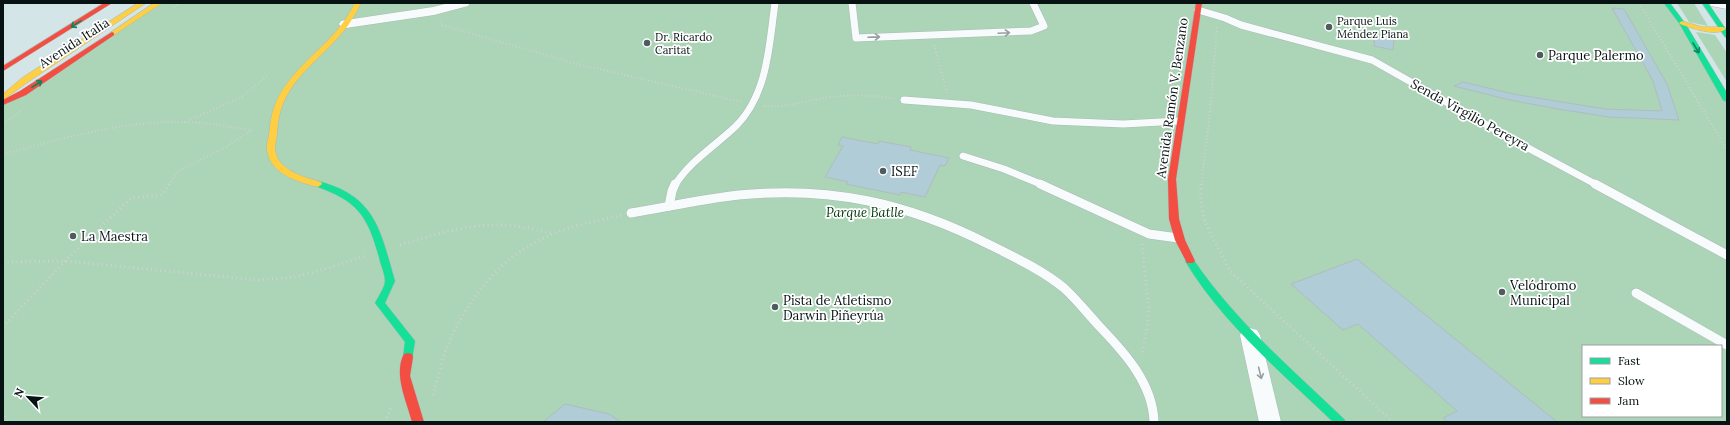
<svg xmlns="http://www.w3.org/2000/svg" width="1730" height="425" font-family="Lora,serif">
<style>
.green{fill:#acd4b6;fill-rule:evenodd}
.building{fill:#b0ccd6;stroke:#b0bcc0}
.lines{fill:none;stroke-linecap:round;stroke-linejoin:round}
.lane-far1-casing{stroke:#acbabb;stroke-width:8}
.lane-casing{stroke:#acbabb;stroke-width:10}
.street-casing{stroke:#acbabb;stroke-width:1}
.fast-casing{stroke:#acbabb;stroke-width:1}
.slow-casing{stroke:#acbabb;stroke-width:1}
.jam-casing{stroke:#acbabb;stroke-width:1}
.path-far1{stroke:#cdd2d3;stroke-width:2;stroke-dasharray:1 2.5;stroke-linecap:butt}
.path{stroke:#cdd2d3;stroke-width:3;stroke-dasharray:1 3.5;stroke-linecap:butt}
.lane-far1{stroke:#f8fbfb;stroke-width:7}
.lane{stroke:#f8fbfb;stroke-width:9}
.street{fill:#f8fbfb;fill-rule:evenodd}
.fast{fill:#16e098;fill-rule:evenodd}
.slow{fill:#ffcf43;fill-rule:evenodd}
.jam{fill:#f24e42;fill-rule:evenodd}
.oneway{stroke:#0f835c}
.oneway2{stroke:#989e9e}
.poi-dot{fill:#4e5c5d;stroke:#fff;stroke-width:1.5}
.labels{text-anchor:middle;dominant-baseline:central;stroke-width:3.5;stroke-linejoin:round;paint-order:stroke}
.far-poi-label{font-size:11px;fill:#071213;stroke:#fff;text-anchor:start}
.street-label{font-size:13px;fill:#071213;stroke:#fff}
.poi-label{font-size:13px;fill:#071213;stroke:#fff;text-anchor:start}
.park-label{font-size:13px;font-style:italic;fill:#013509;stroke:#fff}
</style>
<rect width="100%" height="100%" fill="#d3e5e6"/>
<g class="green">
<path d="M159,3H1667L1727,100V422H3V103ZM1583,346H1721V416H1583Z"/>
<polygon points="1677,3 1694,3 1708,26 1689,22"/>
<polygon points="1696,32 1715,35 1727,53 1727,82"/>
</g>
<g class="building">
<polygon points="1612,8 1624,9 1667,84 1679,120 1609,117 1558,109 1510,100 1454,86 1463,82 1513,94 1605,109 1662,111 1653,81"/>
<polygon points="1375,35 1394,39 1393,50 1374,46"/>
<polygon points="842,137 878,144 879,141 911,147 910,150 949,158 945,166 940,165 925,197 901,192 900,195 846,184 848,182 825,177 843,146 838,145"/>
<polygon points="1357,259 1557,422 1448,422 1443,418 1457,411 1358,324 1343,330 1291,284"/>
<polygon points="565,404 609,414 621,422 543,422"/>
</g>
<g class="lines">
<g class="lane-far1-casing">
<g id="lane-far1">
<polyline points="852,3 856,38 1031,31 1044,26 1033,3"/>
<polyline points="1198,10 1225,18 1241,25 1372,60 1515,141 1597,185"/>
<polyline points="904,100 971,105 1053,121 1123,124 1180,121"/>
<polyline points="963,156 1004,169 1043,185"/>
<path d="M675,185C691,160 715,146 736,126C768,94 769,45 775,3"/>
</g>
</g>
<g class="lane-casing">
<g id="lane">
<polyline points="1040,184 1149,234 1178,238"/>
<polyline points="1595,184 1727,255"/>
<polyline points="669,206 672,191 675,184"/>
<path d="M631,213C667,207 702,199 739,195C830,186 907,203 988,244C1014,257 1042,270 1064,288C1077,300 1088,314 1100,327C1125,353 1153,384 1154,422"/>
<polyline points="1636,293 1727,345"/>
</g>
</g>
<g class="street-casing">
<g id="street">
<polygon points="449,3 470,3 468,6 434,15 346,28 341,27 339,24 341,21 346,20 433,7"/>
<polygon points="1709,3 1727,3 1727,9 1711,6"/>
<polygon points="1250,328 1257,330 1260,335 1281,422 1259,422 1240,335 1243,330"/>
</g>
</g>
<g class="fast-casing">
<g id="fast">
<polygon points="1664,3 1670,3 1685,23 1727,93 1727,102 1723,100 1679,23"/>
<polygon points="1702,3 1708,3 1727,31 1727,38 1725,37"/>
<path d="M318,181C376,196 380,230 395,281L385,303L415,341L412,360L408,361L404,360L403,357L405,342L375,303C378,297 385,287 385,281C385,273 380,264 379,257C367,214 357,201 315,186L314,184Z"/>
<path d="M1190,258L1193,259C1235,321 1290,367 1344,419L1346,422H1333C1280,371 1223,324 1185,261L1187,259Z"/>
</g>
</g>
<g class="slow-casing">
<g id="slow">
<polygon points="138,3 146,3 28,82 3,100 3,94 22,78"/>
<polygon points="154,3 162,3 114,35 110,35 110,33"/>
<path d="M355,3H361C354,18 345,31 333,43C315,62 293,79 283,104C279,113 278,123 277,133C277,138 275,143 275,148C276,170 304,177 321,182L322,184L318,187C298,182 270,174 267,150C266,145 268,140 269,135C270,125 271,115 275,105C287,74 317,54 338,29C345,21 350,12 355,3Z"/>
<path d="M1682,21L1702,27H1723L1726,29C1716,37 1691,28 1680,24L1679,23Z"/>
</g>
</g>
<g class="jam-casing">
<g id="jam">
<polygon points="104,3 112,3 3,71 3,66"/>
<polygon points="1196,3 1202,3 1176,179 1179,219 1185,240 1195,261 1193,263 1187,263 1175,240 1169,219 1168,179"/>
<polygon points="112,32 114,33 114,35 26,95 3,105 3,100 20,91"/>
<path d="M408,353L412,354L413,357L410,376L424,422H412C407,402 393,374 404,354Z"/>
</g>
</g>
<g class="path-far1">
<polyline points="1639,3 1727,150"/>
<polyline points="174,7 180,3"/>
<polyline points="440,22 442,25 573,63 742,102"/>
<polyline points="934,45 947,93"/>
<path d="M764,106C784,108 800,102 819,99C844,94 869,95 894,98"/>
<polyline points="184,122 242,97 267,76"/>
<polyline points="3,124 23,110"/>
<path d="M3,154C59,140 116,122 174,122C201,121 227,127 253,130"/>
<polyline points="169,185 177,172 224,148 252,130"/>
<polyline points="1201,185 1210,113 1217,27"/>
</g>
<g class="path">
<polyline points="1201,184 1201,201 1204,219 1212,237 1230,271 1393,422"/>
<polyline points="1142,244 1149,314 1142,356"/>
<path d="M400,245C434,235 469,223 506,225C522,226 538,230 554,234"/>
<polyline points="3,262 65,261 258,280 295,277 329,268 364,256"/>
<polyline points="3,327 65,261 131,198 162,195 169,184"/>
<path d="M433,395C438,379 441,361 448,345C464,306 494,265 532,244C559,228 591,222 621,215"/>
<polyline points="3,412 8,422"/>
<polyline points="385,422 392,406"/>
</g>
<use href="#lane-far1" class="lane-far1"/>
<use href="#lane" class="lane"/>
<use href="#street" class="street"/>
<use href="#fast" class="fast"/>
<use href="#slow" class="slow"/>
<use href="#jam" class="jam"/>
</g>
<defs><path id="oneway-shaft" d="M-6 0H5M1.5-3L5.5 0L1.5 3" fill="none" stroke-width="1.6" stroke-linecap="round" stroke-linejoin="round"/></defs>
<g class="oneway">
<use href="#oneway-shaft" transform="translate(76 24) rotate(148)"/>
<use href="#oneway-shaft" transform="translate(1696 48) rotate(59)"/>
<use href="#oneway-shaft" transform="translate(37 84) rotate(-33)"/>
</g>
<g class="oneway2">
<use href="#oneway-shaft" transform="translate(1004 33) rotate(-3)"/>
<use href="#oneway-shaft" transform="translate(874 37) rotate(-2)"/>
<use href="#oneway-shaft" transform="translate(1260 373) rotate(76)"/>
</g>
<g class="poi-dot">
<circle cx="1329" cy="27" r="4"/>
<circle cx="647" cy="43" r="4"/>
<circle cx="1540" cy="55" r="4"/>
<circle cx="883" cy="171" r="4"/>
<circle cx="73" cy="236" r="4"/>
<circle cx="1502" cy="292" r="4"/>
<circle cx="775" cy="307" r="4"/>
</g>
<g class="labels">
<g class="far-poi-label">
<text x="1337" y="21">Parque Luis<tspan x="1337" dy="13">Méndez Piana</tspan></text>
<text x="655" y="37">Dr. Ricardo<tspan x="655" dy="13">Caritat</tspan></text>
</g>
<g class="street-label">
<text transform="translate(74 43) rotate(-33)">Avenida Italia</text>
<text transform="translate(1172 98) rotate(-82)">Avenida Ramón V. Benzano</text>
<text transform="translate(1470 115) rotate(29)">Senda Virgilio Pereyra</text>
</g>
<g class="poi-label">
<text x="1548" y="55">Parque Palermo</text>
<text x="891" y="171">ISEF</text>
<text x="81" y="236">La Maestra</text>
<text x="1510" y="285">Velódromo<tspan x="1510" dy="15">Municipal</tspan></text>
<text x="783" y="300">Pista de Atletismo<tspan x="783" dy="15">Darwin Piñeyrúa</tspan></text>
</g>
<g class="park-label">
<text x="865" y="212">Parque Batlle</text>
</g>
</g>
<rect width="1730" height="425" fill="none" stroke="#071213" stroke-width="8"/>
<rect x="1582" y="345" width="140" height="72" fill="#ffffff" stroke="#9ca0a1"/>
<rect x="1590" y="358" width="20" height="6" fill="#16e098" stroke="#9ca0a1"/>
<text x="1618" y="365" font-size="12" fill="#071213">Fast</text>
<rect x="1590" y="378" width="20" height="6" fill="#ffcf43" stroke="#9ca0a1"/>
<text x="1618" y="385" font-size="12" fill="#071213">Slow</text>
<rect x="1590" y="398" width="20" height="6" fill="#f24e42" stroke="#9ca0a1"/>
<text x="1618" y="405" font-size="12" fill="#071213">Jam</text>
<g transform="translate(28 397) rotate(296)" stroke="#ffffff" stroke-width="3" paint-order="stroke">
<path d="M0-3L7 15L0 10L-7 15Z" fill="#071213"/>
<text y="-6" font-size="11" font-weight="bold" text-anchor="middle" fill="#071213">N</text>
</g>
</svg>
